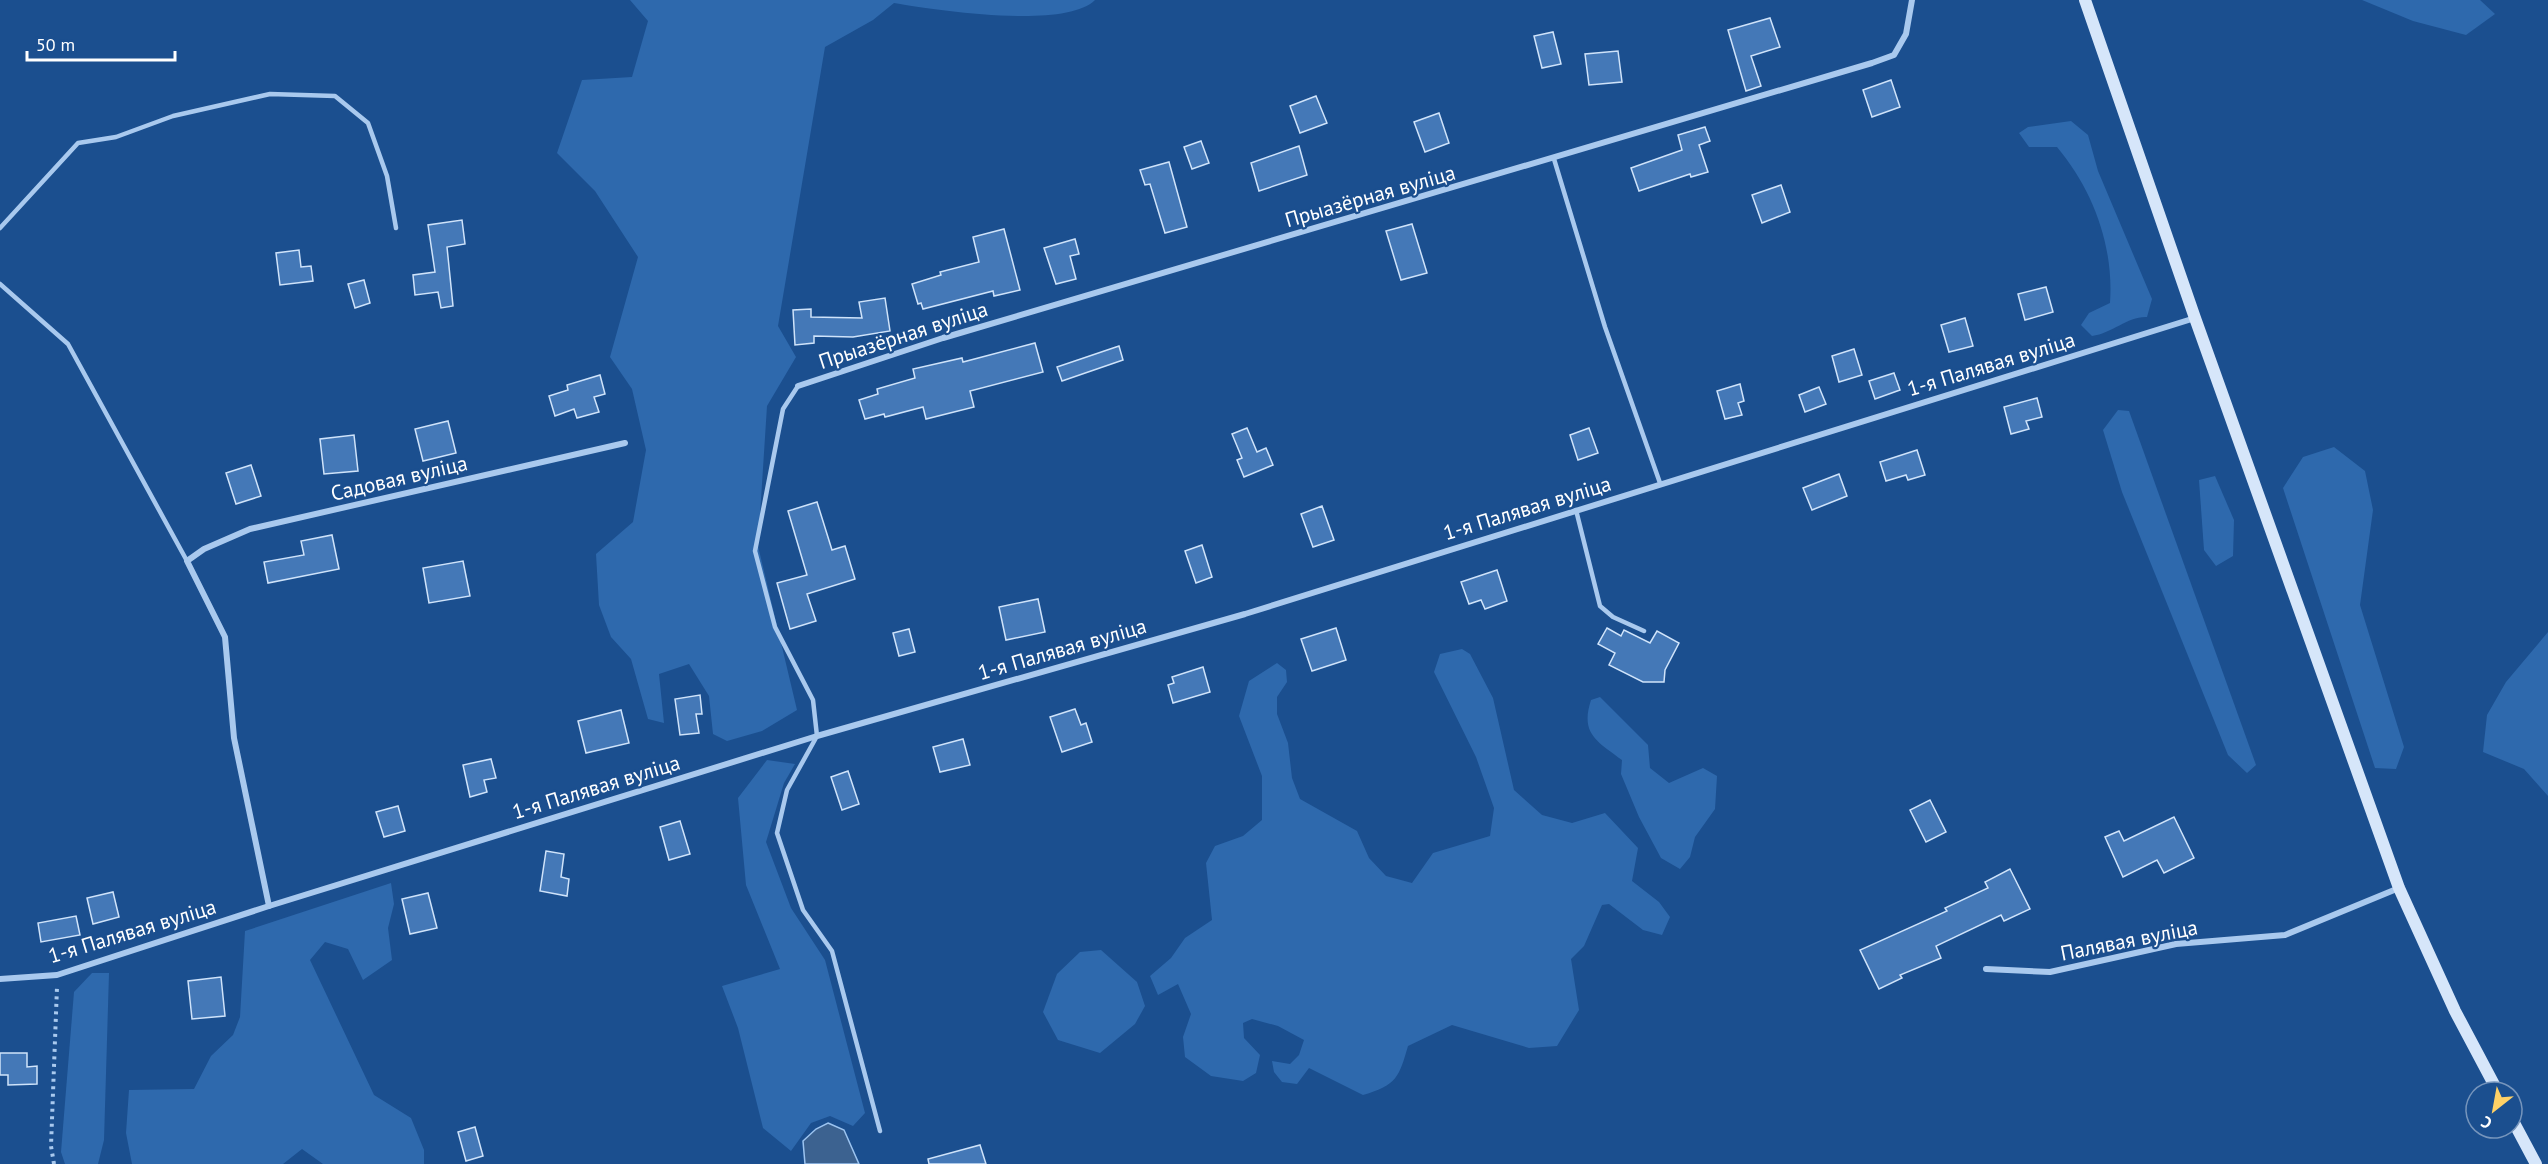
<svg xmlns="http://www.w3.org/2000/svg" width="2548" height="1164" font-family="'PT Sans',sans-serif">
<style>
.green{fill:#2e69ad}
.water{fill:#3c6290;stroke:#9cc4f0;stroke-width:1.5}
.building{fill:#4478b7;stroke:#cfe3fa;stroke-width:1.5}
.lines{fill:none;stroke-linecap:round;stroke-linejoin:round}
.path{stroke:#a9c9ee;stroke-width:4;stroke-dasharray:3 4.5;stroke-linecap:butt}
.lane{stroke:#a9c9ee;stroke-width:4.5}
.street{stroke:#a9c9ee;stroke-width:6}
.secondary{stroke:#d6e6fa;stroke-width:12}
.labels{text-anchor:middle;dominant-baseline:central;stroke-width:4.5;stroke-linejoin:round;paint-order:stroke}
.street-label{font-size:21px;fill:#fff;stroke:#1b4f8f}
</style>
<rect width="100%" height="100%" fill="#1b4f8f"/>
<g class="green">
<path d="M630,0H1095C1065,30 935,10 894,3L873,20L825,47L778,326L796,357L767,406L758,546L797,710L762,731L727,741L713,734L709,696L689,664L659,674L664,723L648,719L631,659L611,637L599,605L596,554L633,522L646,450L632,389L610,357L638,257L595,191L557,153L582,80L632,77L648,21Z"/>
<polygon points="2362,0 2480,0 2495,14 2466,35 2413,21"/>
<path d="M2071,121L2088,135L2098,171L2152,299L2147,317C2128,316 2113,333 2092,336L2081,325L2089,313L2110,303C2114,246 2093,190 2057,147H2029L2019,133L2028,127Z"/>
<polygon points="2118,410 2129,411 2256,765 2247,773 2228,755 2122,492 2103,430"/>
<polygon points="2334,447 2365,471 2373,510 2360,605 2404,747 2396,769 2375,768 2283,488 2303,457"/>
<polygon points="2215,476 2234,520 2233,556 2216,566 2204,550 2199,480"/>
<polygon points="2548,632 2548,796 2524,769 2483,752 2487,715 2506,682"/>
<path d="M1462,649L1470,654L1493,698L1514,790L1542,815L1572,823L1605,813L1638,848L1632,881L1659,902L1670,917L1662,935L1643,930L1609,904L1602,905L1584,946L1571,959L1579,1010L1557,1046L1529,1048L1452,1025L1408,1046C1399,1077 1397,1085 1363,1095L1309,1068L1297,1084L1282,1082L1274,1072L1272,1061L1290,1064L1299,1055L1304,1040L1278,1026L1252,1019L1243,1023L1244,1038L1260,1055L1256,1073L1243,1081L1211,1076L1185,1057L1183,1037L1191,1014L1178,984L1158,995L1150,976L1171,958L1185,938L1212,920L1206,863L1215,846L1243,836L1262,820V776L1239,716L1249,681L1277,663L1286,670L1287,682L1277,697V714L1288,743L1292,778L1300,799L1357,831L1369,858L1386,876L1412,883L1433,853L1490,836L1494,808L1476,757L1434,672L1440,654Z"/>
<path d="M1600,697L1648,745L1650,768L1669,783L1703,768L1717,776L1715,809L1695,837L1690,857L1680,869L1661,858L1639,817L1621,774L1622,760C1597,741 1580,734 1591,700Z"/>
<polygon points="767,760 795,764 784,783 766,842 791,908 825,960 865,1113 853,1126 830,1116 811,1123 791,1151 763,1128 738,1028 722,986 780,969 746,885 738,798"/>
<polygon points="391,883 394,904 388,928 392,960 363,980 348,949 325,942 310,960 374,1095 411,1118 424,1150 424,1164 323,1164 302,1149 283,1164 132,1164 126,1133 129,1090 194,1089 211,1056 233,1035 240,1017 245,931"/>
<polygon points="1101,950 1137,982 1145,1006 1135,1024 1100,1053 1058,1040 1043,1012 1057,974 1080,952"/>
<polygon points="92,973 109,973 104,1140 98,1164 65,1164 61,1152 74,992"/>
</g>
<polygon class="water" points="828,1123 844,1130 859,1164 805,1164 803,1141 816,1129"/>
<g class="building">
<polygon points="1770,18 1780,47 1751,56 1761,86 1746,91 1728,30"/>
<polygon points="1553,32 1561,64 1542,68 1534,36"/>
<polygon points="1618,51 1622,82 1589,85 1585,54"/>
<polygon points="1891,80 1900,107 1872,117 1863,90"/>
<polygon points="1316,96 1327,123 1300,133 1290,106"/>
<polygon points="1439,113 1449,143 1425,152 1414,122"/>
<polygon points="1705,127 1710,141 1699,145 1708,172 1691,177 1690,174 1639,191 1631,168 1682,150 1678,135"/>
<polygon points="1201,141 1209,163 1192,169 1184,147"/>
<polygon points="1299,146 1307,175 1259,191 1251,163"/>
<polygon points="1169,162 1187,227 1165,233 1150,184 1145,185 1140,170"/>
<polygon points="1781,185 1790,212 1762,223 1752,195"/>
<polygon points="462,220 465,244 447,247 453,306 441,308 438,292 415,295 413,275 435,272 428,225"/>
<polygon points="1412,224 1427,273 1401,280 1386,231"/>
<polygon points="1004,229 1020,290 994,296 993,291 923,309 921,303 918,304 912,284 941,275 940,272 979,262 973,237"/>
<polygon points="1075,239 1079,254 1070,256 1076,279 1056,284 1044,248"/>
<polygon points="299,250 301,267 311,266 313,281 280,285 276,253"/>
<polygon points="364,280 370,303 355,308 348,284"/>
<polygon points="2046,287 2053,312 2025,320 2018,294"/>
<polygon points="885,298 890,331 853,337 814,336 814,343 795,345 793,310 811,309 811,317 862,318 859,302"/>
<polygon points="1965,318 1973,346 1949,352 1941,325"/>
<polygon points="1035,343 1043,372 970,391 974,407 926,419 923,407 885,417 884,414 865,419 859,400 878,394 877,389 915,378 913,369 962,358 963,362"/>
<polygon points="1119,346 1123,360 1062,381 1057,367"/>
<polygon points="1854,349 1862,375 1839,382 1832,356"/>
<polygon points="1894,373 1900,390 1875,399 1869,381"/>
<polygon points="600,375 605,394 594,397 599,412 577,418 574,409 555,416 549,396 568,390 567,385"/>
<polygon points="1740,384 1744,401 1738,403 1742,415 1725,419 1717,391"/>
<polygon points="1819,387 1826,404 1805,412 1799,395"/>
<polygon points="2037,398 2042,417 2026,421 2029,429 2011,434 2004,407"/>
<polygon points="448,421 456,453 423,461 415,429"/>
<polygon points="1247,428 1257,452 1266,448 1273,465 1244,477 1237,460 1242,458 1232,434"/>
<polygon points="1589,428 1598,453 1578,460 1570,435"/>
<polygon points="354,435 358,471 324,474 320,439"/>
<polygon points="1917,450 1925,475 1908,480 1906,475 1886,481 1880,462"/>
<polygon points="251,465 261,496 236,504 226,473"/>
<polygon points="1839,474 1847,496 1812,510 1803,488"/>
<polygon points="817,502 832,550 845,546 855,579 807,594 816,621 790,629 777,583 807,575 788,511"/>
<polygon points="1322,506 1334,540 1313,547 1301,514"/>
<polygon points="332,535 339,569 268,583 264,562 304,555 301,541"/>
<polygon points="1202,545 1212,577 1196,583 1185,551"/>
<polygon points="463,561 470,596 429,603 423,568"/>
<polygon points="1497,570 1507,601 1485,609 1481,600 1469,604 1461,582"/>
<polygon points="1038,599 1045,632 1006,640 999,607"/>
<polygon points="1336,628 1346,660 1312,671 1301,639"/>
<polygon points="1607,628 1621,636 1624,630 1650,643 1657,631 1679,643 1665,670 1664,682 1643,682 1609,665 1615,653 1598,644"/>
<polygon points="909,629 915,652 899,656 893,633"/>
<polygon points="1203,667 1210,692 1173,703 1168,685 1174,683 1172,677"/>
<polygon points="700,695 702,714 696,714 699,733 680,735 675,699"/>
<polygon points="1075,709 1081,725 1086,723 1092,742 1062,752 1050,717"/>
<polygon points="621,710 629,743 586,753 578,721"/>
<polygon points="963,739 970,765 940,772 933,747"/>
<polygon points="491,759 496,778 484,780 487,792 470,797 463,765"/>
<polygon points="848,771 859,804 842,810 831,777"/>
<polygon points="1930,800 1946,832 1926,842 1910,810"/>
<polygon points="398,806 405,831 384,837 376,812"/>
<polygon points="2174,817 2194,858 2164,873 2157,860 2123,877 2105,837 2119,831 2124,841"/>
<polygon points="680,821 690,854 669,860 660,827"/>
<polygon points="546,851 564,854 561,877 569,879 567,896 540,891"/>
<polygon points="2010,869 2030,909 2004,921 2001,915 1936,946 1941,958 1900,975 1902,978 1879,989 1860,950 1947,911 1945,908 1988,888 1985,882"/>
<polygon points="113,892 119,917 93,924 87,898"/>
<polygon points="428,893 437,928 410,934 402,899"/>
<polygon points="76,916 80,935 41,942 38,923"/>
<polygon points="221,977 225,1016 192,1019 188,981"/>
<polygon points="0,1053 27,1053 27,1067 37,1066 37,1084 8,1085 8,1075 0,1075"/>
<polygon points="475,1127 483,1156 466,1161 458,1132"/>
<polygon points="980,1145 986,1164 929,1164 928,1159"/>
</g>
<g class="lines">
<polyline class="path" points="54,1164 51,1146 57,987"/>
<g class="lane">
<polyline points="1554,159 1605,327 1660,483"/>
<polyline points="0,228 78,143 116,137 173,116 270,94 335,96 368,123 387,176 396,228"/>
<polyline points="0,284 68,344 187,561"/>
<polyline points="798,386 783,409 755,551 775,627 813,700 817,736 787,790 777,833 803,910 832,951 880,1131"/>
<polyline points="1576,510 1600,606 1613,617 1644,631"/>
</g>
<g class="street">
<polyline points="798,386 943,338 1872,63 1894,55 1906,34 1912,0"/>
<polyline points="269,906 234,738 225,637 187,561 204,549 250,529 625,443"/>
<polyline points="1986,969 2050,972 2176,944 2285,935 2399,888"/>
<polyline points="0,979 57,975 269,906 817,736 1245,614 2195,318"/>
</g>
<g class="secondary">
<polyline points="2085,0 2195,318 2399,888 2455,1011 2498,1092"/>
<polyline points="2512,1119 2536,1164"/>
</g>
</g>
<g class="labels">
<g class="street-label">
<text transform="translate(1370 196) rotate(-16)">Прыазёрная вуліца</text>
<text transform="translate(903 335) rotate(-18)">Прыазёрная вуліца</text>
<text transform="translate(1991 364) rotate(-17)">1-я Палявая вуліца</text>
<text transform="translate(399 478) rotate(-13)">Садовая вуліца</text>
<text transform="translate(1527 508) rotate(-17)">1-я Палявая вуліца</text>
<text transform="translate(1062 649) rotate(-16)">1-я Палявая вуліца</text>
<text transform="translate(596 787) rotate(-17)">1-я Палявая вуліца</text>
<text transform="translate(132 931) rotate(-17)">1-я Палявая вуліца</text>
<text transform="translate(2129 940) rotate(-11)">Палявая вуліца</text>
</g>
</g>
<g transform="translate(2494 1110) rotate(211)"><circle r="28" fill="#1b4f8f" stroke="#7695bc" stroke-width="1.5"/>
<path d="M0-4.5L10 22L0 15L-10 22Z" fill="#ffd166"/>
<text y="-9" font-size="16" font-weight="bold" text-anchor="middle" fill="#ffffff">С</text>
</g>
<path d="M27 51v9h148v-9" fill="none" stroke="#ffffff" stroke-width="3"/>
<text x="36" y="51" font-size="18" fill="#ffffff" stroke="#1b4f8f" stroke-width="4.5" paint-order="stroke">50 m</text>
</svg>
